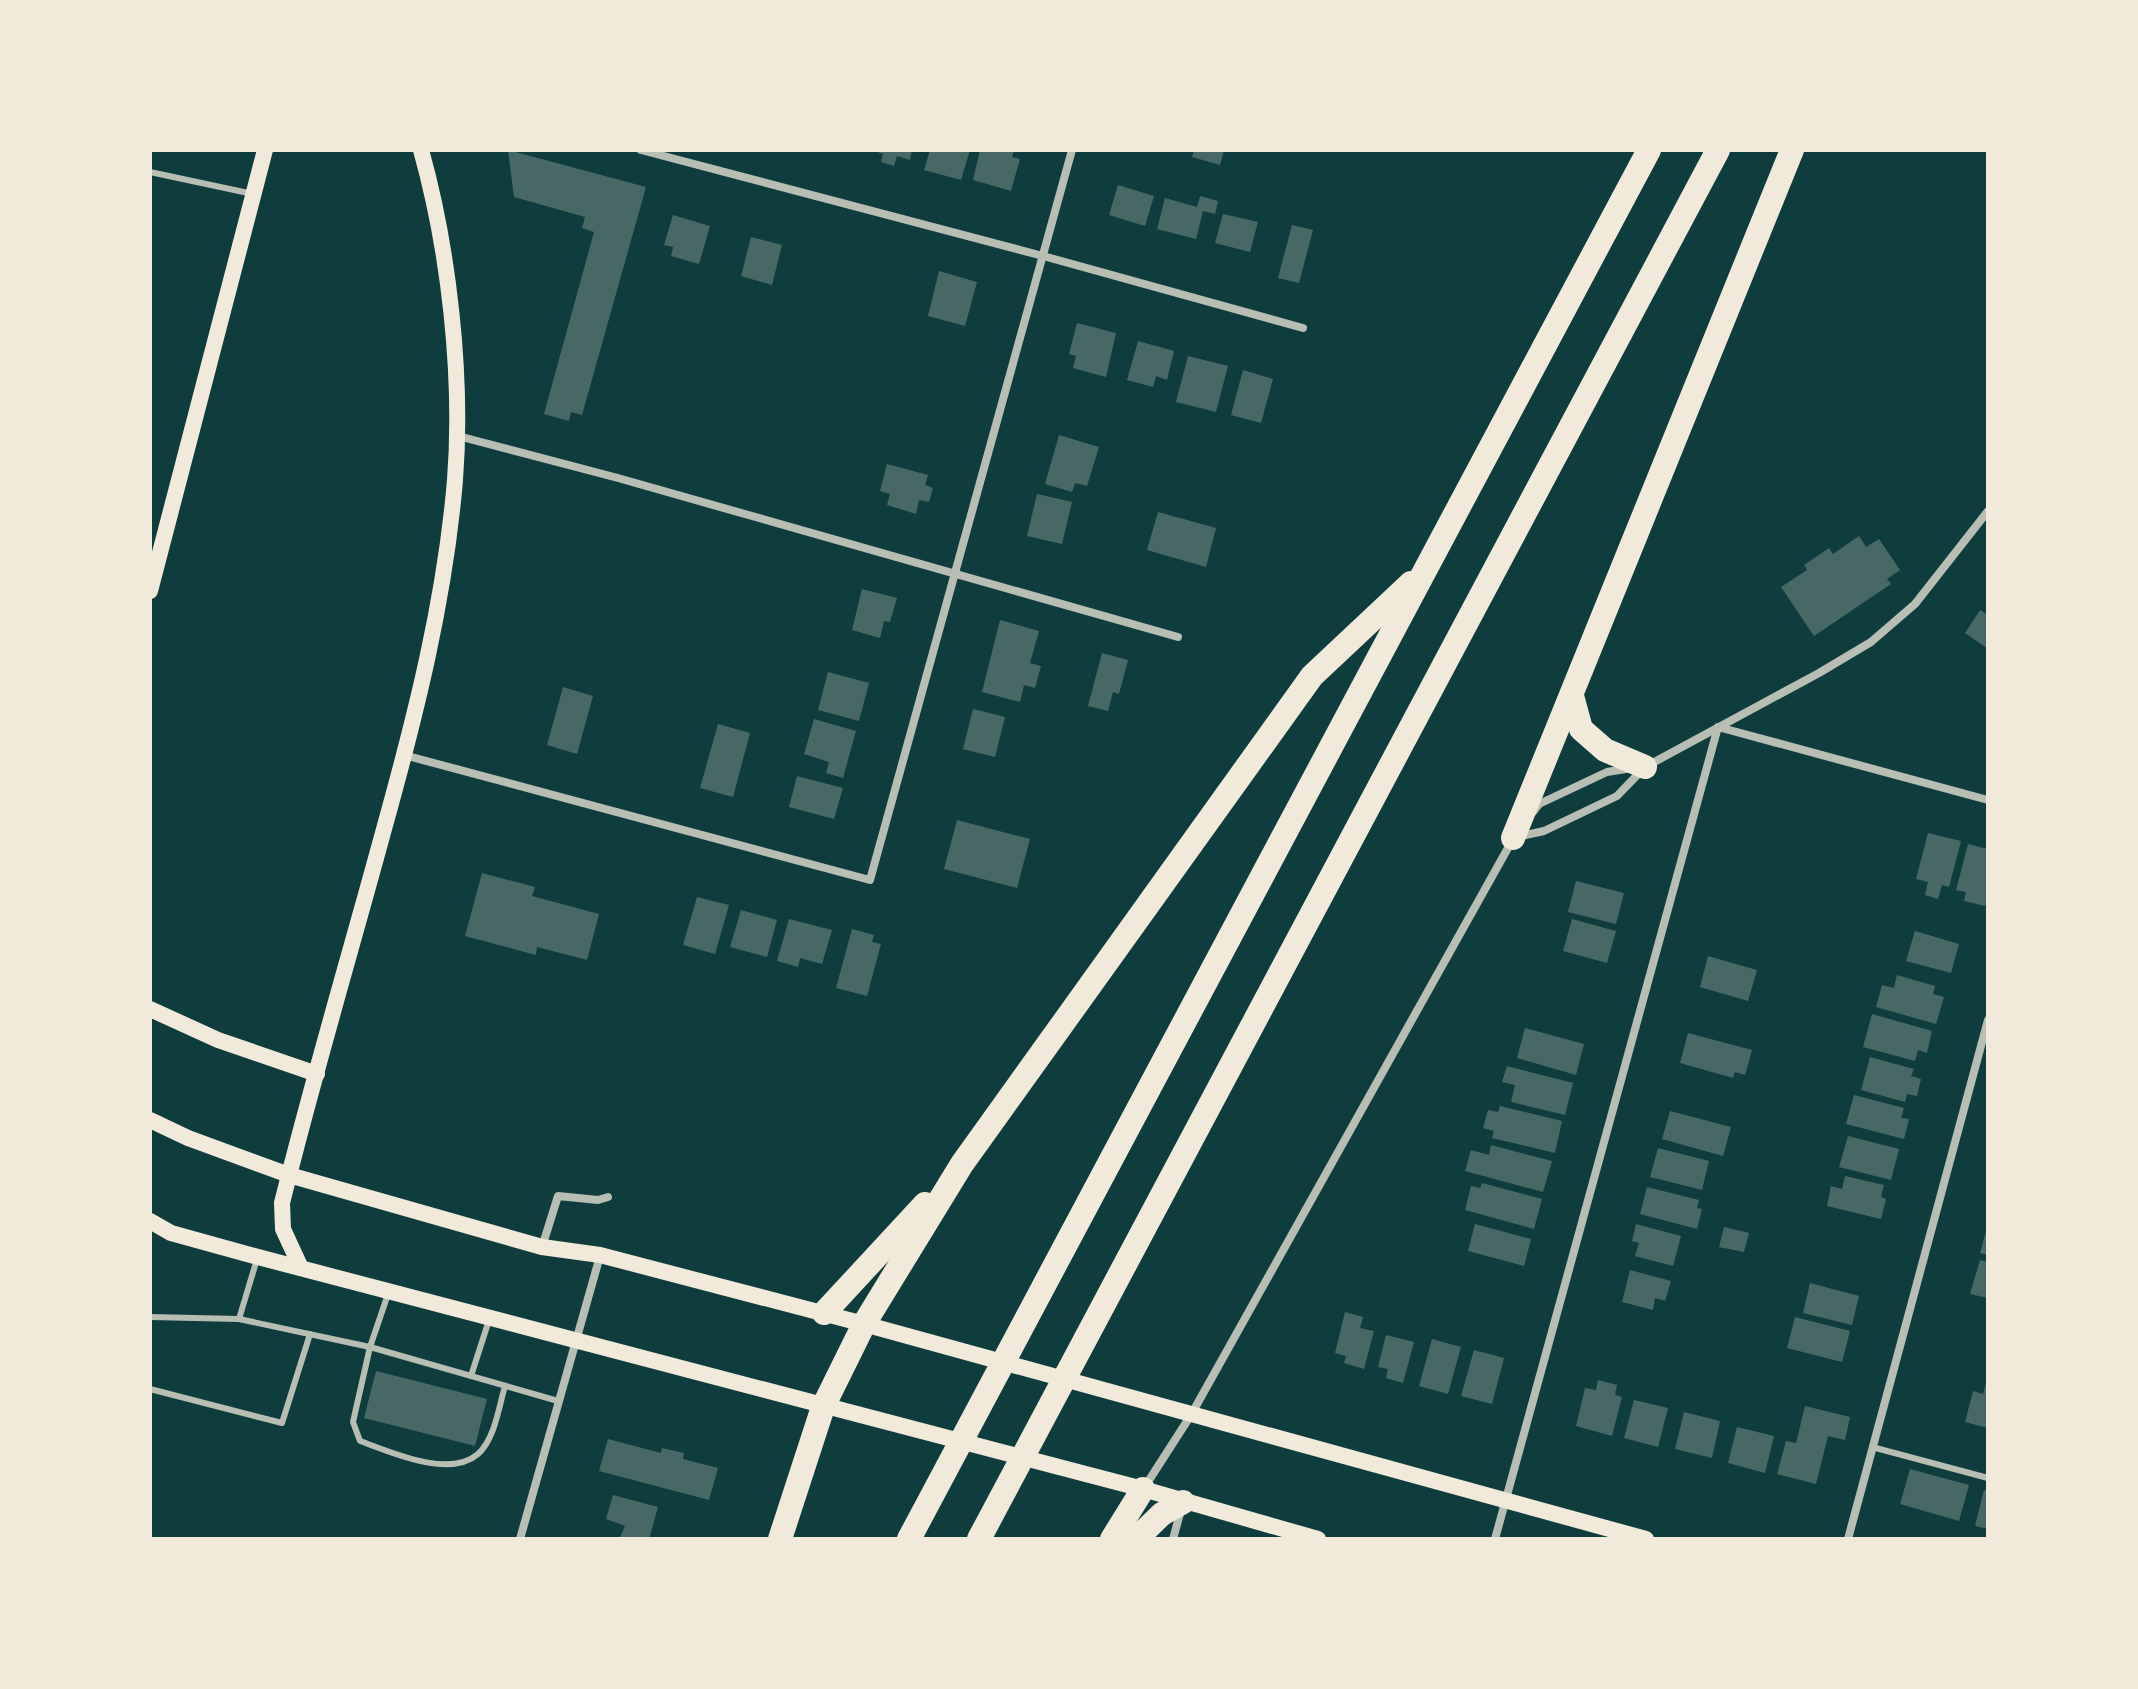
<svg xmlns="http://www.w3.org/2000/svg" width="2138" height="1689" font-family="Figtree,sans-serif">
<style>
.building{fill:#486865}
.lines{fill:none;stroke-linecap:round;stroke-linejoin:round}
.service{stroke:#b8beb3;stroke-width:6}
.minor{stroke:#b8beb3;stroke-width:8}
.secondary{stroke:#f1e9da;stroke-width:16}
.motorway{stroke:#f1e9da;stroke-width:24}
</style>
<rect width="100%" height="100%" fill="#0f3d3e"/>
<g class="building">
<polygon points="508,150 646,187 582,415 571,412 569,421 544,414 594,232 582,228 585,217 514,197"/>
<polygon points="872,150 912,150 910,160 897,156 894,166 881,162 883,154"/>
<polygon points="930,150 970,150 961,180 924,170"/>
<polygon points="980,150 1014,150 1012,157 1020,159 1011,191 973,180"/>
<polygon points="1194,150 1224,150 1220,165 1192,157"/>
<polygon points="1118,185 1154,196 1145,226 1109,215"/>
<polygon points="1200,196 1218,201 1215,214 1203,211 1196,239 1157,229 1165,198 1197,207"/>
<polygon points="1223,214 1258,222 1250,252 1215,243"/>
<polygon points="673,215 710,226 699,264 671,256 673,247 664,245"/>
<polygon points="1292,225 1313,230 1299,283 1278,278"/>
<polygon points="751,237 782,245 772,285 741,276"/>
<polygon points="939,271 977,282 965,326 928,316"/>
<polygon points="1077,323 1116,333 1106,377 1073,368 1076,356 1069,354"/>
<polygon points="1138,341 1174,351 1167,380 1156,376 1153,387 1127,380"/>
<polygon points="1188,356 1228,366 1216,412 1176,402"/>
<polygon points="1243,370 1273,379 1261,423 1231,415"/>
<polygon points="1059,435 1099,447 1087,486 1075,483 1072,492 1045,484"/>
<polygon points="887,464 928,475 925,485 933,488 929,502 919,500 916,514 887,505 890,494 880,491"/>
<polygon points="1037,494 1072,502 1062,544 1027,536"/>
<polygon points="1158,512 1216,528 1206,567 1147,550"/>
<polygon points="1859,536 1866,547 1879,539 1900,570 1887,579 1891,584 1814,636 1781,587 1807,570 1804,565 1829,548 1833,554"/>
<polygon points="862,589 897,598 890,622 884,621 880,638 852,630"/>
<polygon points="1980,610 1988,615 1988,649 1965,633"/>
<polygon points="1000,620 1039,631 1030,663 1041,666 1035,688 1024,685 1020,702 982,692"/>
<polygon points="1102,653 1128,660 1119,694 1113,692 1108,711 1088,706"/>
<polygon points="828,672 869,683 859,721 818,710"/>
<polygon points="563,687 593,696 577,754 547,745"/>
<polygon points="973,709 1005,717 995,757 963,749"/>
<polygon points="814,719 856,731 843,778 826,773 829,762 804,754"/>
<polygon points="718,724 750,733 733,797 700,788"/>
<polygon points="797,776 843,788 834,819 789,807"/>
<polygon points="957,820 1030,839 1017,888 944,869"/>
<polygon points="1928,833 1961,841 1949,887 1942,885 1938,899 1925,895 1928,882 1916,879"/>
<polygon points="1968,844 1988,849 1988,896 1985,906 1964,901 1966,892 1956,890"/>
<polygon points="482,873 535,887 532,896 599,914 587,960 537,947 536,955 465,936"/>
<polygon points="1576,881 1624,893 1616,924 1568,912"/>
<polygon points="697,897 729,905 715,954 683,945"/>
<polygon points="741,910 777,920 767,957 730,947"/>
<polygon points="789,919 832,930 822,964 800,958 798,967 777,961"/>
<polygon points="1572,919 1616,931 1607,963 1563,951"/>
<polygon points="852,929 874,935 872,942 881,944 867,996 836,988"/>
<polygon points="1915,931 1959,944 1951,973 1906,961"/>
<polygon points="1708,956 1757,970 1748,1001 1700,987"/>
<polygon points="1897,975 1935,986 1933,994 1944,997 1936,1024 1876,1007 1882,985 1894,988"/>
<polygon points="1872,1014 1932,1031 1927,1053 1918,1050 1915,1061 1863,1047"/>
<polygon points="1525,1028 1584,1044 1576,1075 1517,1058"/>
<polygon points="1688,1033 1752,1050 1745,1075 1735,1072 1733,1078 1680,1063"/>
<polygon points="1870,1057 1914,1069 1911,1076 1921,1079 1917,1096 1907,1094 1905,1102 1861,1090"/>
<polygon points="1507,1066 1573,1083 1565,1115 1511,1102 1515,1085 1502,1082"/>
<polygon points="1854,1095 1904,1108 1901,1118 1909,1119 1904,1139 1846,1124"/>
<polygon points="1500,1106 1562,1121 1555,1153 1492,1138 1494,1131 1483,1128 1488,1110 1498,1112"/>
<polygon points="1670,1111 1731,1127 1723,1156 1662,1139"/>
<polygon points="1848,1136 1899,1149 1891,1180 1839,1167"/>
<polygon points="1491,1145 1552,1161 1543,1192 1465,1171 1471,1150 1489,1155"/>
<polygon points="1658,1148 1709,1161 1702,1190 1650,1177"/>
<polygon points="1845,1176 1884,1185 1881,1197 1886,1199 1881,1219 1827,1206 1831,1186 1842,1189"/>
<polygon points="1482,1183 1542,1199 1534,1229 1465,1210 1471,1186 1480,1188"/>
<polygon points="1647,1187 1699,1200 1697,1208 1702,1209 1697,1229 1640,1214"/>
<polygon points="1475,1224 1531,1239 1524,1266 1468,1251"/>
<polygon points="1636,1224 1681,1236 1673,1266 1635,1256 1639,1243 1632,1241"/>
<polygon points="1724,1227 1749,1233 1744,1252 1719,1247"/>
<polygon points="1987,1228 1988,1228 1988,1255 1980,1253"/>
<polygon points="1980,1260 1988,1262 1988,1298 1970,1294"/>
<polygon points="1630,1270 1671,1281 1665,1301 1655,1298 1653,1310 1622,1302"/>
<polygon points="1810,1283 1859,1296 1852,1325 1803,1313"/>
<polygon points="1345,1312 1363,1317 1360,1328 1374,1331 1364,1369 1344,1363 1346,1356 1335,1353"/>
<polygon points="1795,1317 1850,1331 1842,1362 1787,1348"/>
<polygon points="1386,1335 1414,1342 1403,1383 1386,1378 1388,1369 1378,1367"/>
<polygon points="1432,1339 1461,1347 1448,1394 1419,1386"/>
<polygon points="1474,1350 1504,1358 1492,1404 1461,1396"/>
<polygon points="376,1371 487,1399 475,1446 364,1418"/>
<polygon points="1987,1379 1988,1380 1988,1428 1965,1422 1973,1391 1983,1394"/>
<polygon points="1598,1380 1617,1385 1615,1395 1622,1397 1612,1436 1576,1426 1585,1388 1596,1390"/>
<polygon points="1634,1400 1668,1408 1658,1447 1624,1438"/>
<polygon points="1805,1406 1850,1417 1845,1440 1828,1436 1816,1484 1777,1474 1786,1441 1796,1443"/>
<polygon points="1684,1412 1720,1421 1712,1458 1675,1449"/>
<polygon points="1737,1427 1774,1436 1765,1473 1728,1463"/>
<polygon points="608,1439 661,1453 662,1448 684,1453 683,1459 718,1468 709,1500 599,1471"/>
<polygon points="1910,1469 1969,1485 1959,1521 1900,1504"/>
<polygon points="1984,1490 1988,1491 1988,1529 1975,1526"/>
<polygon points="613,1495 658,1507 649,1539 620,1537 625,1526 606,1519"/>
</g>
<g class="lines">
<g class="service">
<polyline points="150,172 253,194"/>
<polyline points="257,1259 239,1319 370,1347 558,1401"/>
<path d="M388,1294L370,1347L353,1422L360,1441C391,1452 449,1479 478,1454C495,1439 499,1406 505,1386"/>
<polyline points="150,1317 239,1319"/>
<polyline points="471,1376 489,1320"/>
<polyline points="150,1389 282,1423 310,1334"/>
<polyline points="1872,1447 1988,1478"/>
</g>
<g class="minor">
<polyline points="641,150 1043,256 1303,328"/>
<polyline points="458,436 618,478 1178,637"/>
<polyline points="404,755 870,880 1072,150"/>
<polyline points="1533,812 1539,804 1607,772 1632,768"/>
<polyline points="1517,837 1544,831 1617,796 1645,767 1819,673 1871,642 1915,604 1988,511"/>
<polyline points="542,1247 558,1196 598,1200 608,1197"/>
<polyline points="1144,1488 1191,1415 1513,839"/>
<polyline points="520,1539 600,1256"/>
<polyline points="1173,1539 1181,1510"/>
<polyline points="1495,1539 1718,727 1988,800"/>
<polyline points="1848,1539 1988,1020"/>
</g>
<g class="secondary">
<polyline points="150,591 265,150"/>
<polyline points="150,1009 218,1040 317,1074"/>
<polyline points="150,1120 188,1138 289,1175 542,1247 600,1255 864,1324 1646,1539"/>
<polyline points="150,1221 171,1233 258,1257 1143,1489 1318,1539"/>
<path d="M301,1268L283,1229L282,1203C313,1078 350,954 384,829C416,714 445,599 455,480C463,376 449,250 421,150"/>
</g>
<g class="motorway">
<polyline points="1572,696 1581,729 1605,750 1645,767"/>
<polyline points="1513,838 1792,150"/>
<polyline points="824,1313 925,1204"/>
<polyline points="780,1539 823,1407 864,1324 962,1164 1312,676 1411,583"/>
<polyline points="909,1539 1649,150"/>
<polyline points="979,1539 1718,150"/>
<polyline points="1112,1539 1143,1489"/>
<polyline points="1136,1539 1162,1514 1183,1502"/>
</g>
</g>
<rect width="2138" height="1689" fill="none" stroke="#f1e9da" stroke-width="304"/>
</svg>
